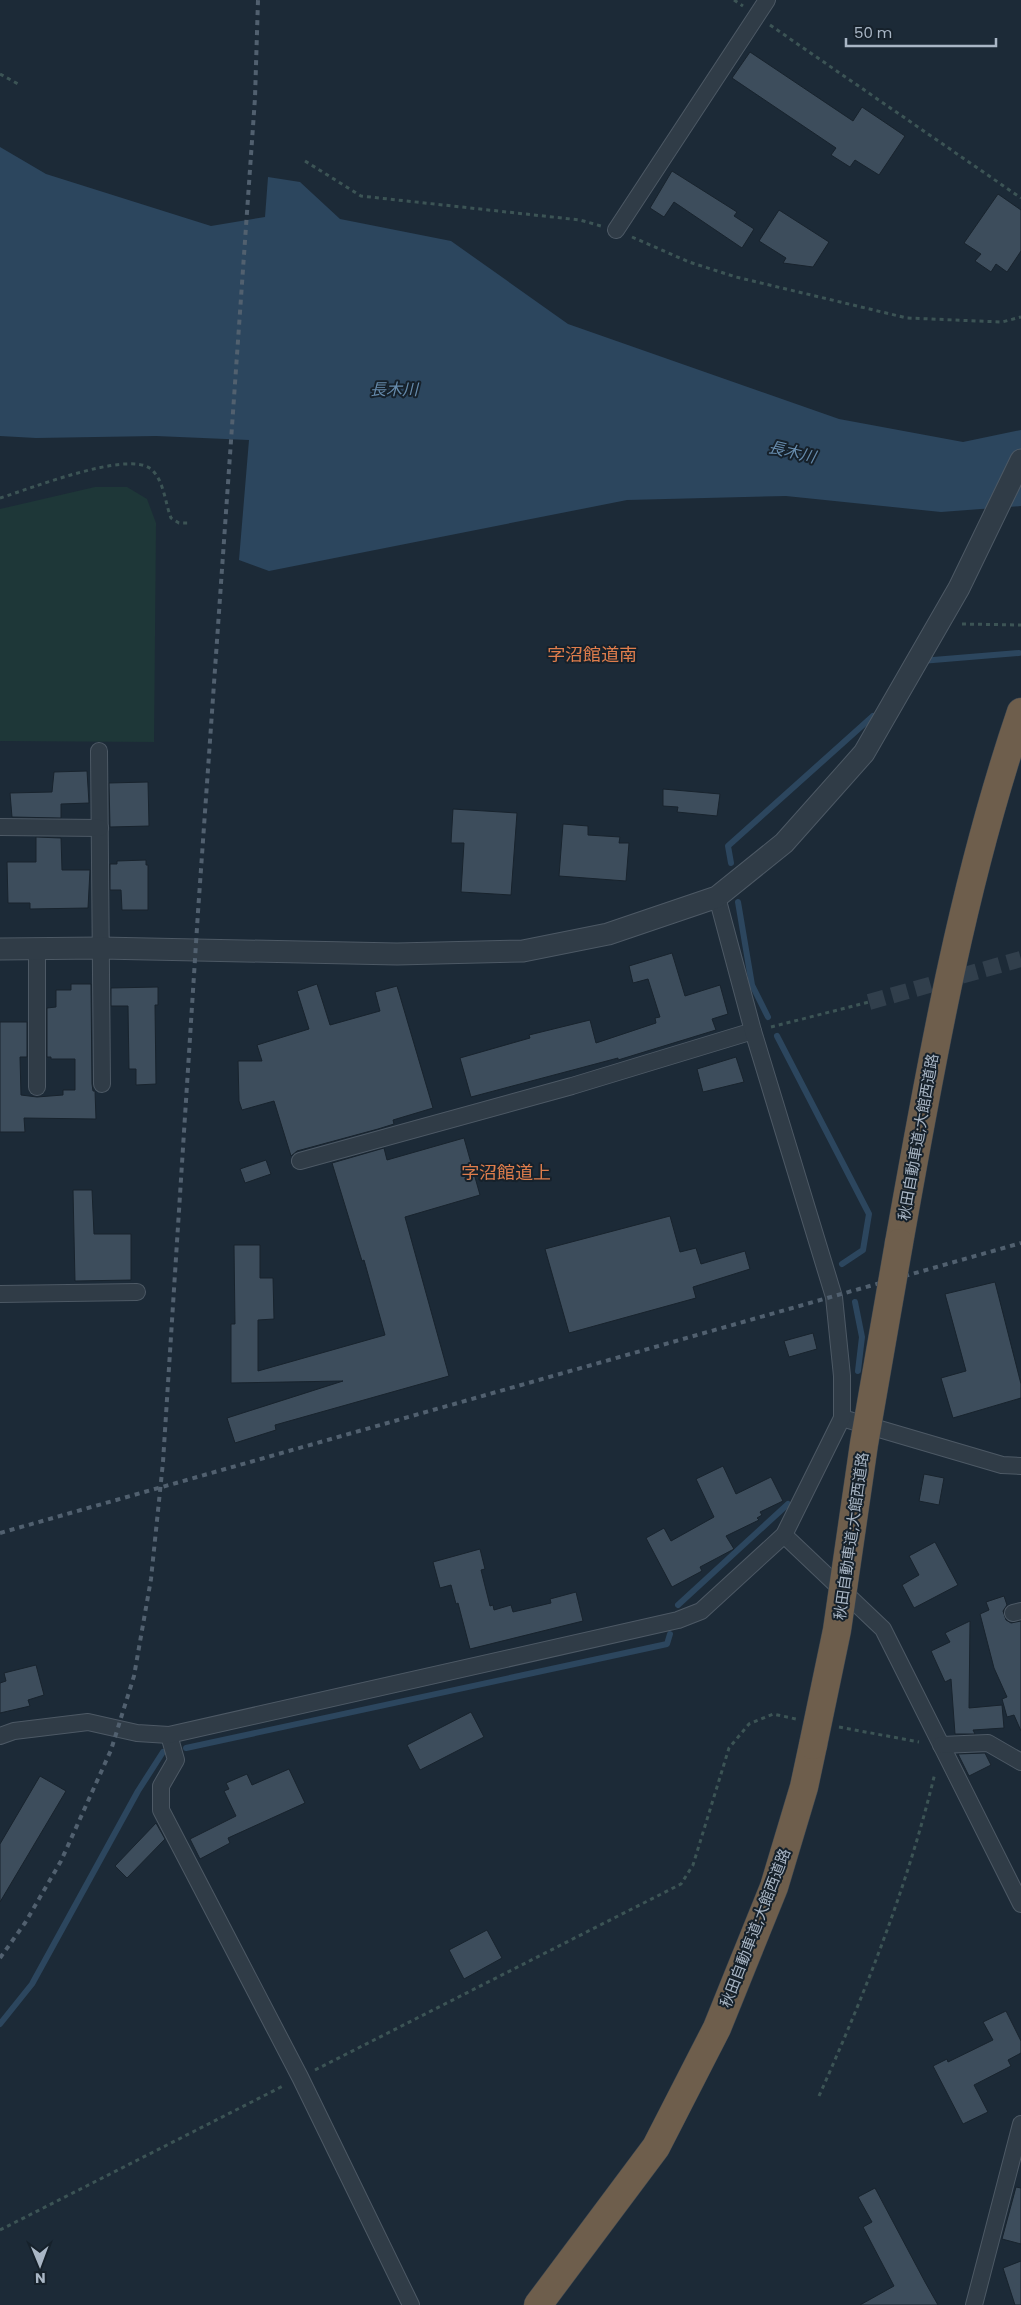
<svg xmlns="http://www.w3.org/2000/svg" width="1021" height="2305" font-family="Poppins,'Noto Sans JP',sans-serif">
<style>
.green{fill:#1e3738}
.water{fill:#2c465e}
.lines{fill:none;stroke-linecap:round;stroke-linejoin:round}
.stream{stroke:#2c465e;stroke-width:6}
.building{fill:#3d4d5c;stroke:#18232d}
.minor-tunnel{stroke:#313f4c;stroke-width:16;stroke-dasharray:16 8;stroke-linecap:butt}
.minor-casing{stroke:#4d5965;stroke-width:18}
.tertiary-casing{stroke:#4d5965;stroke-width:23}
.motorway-casing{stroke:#3b4651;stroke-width:29}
.path{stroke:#3c5455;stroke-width:3;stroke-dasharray:4 4;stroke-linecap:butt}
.minor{stroke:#303c47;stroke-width:16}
.tertiary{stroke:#303c47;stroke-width:21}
.motorway{stroke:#6e5e4c;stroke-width:28}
.rail{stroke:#51606f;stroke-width:4;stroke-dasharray:5 5;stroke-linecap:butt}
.motorway-bridge-casing{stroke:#3b4651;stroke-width:29;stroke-linecap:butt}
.motorway-bridge{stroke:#6e5e4c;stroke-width:28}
.labels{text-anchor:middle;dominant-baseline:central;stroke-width:4;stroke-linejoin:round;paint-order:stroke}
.street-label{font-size:15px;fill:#a9b6c5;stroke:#16212b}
.water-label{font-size:16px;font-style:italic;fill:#668bac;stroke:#16212b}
.quarter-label{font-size:18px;fill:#de7d4c;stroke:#16212b}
</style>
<rect width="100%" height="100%" fill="#1c2a37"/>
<polygon class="green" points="95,487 127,487 147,499 156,523 154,742 0,741 0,509"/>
<polygon class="water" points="0,147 46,174 211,226 265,217 268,177 300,182 340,219 451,241 568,324 839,419 963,442 1021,430 1021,506 941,512 786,496 627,500 269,571 239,560 249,440 156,436 36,438 0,436"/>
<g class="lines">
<g class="stream">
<polyline points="921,661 1019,653"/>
<polyline points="731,863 728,846 873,716"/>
<polyline points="738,902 752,985 768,1017"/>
<polyline points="777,1036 869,1214 863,1250 842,1264"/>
<polyline points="855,1302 862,1337 858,1371"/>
<polyline points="678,1605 788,1504"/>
<polyline points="186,1748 667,1644 670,1634"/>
<polyline points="0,2024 32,1984 138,1791 163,1752"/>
</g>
</g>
<g class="building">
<polygon points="750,52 853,121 862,107 905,136 879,175 855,160 850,167 831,155 836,148 732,78"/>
<polygon points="672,171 737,212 734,216 754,229 742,248 674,202 664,217 650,208"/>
<polygon points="998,194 1021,210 1021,251 1007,272 996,264 991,272 975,261 981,254 964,243"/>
<polygon points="779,210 829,242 813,267 783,263 786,258 759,241"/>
<polygon points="87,771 89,803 61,804 61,818 12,817 10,793 52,792 54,772"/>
<polygon points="148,782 149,826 110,827 109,783"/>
<polygon points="663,789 720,794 717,816 677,812 678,807 663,806"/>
<polygon points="453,809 517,813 511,895 461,892 464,843 451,843"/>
<polygon points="563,824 588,826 588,835 620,837 619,843 629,843 626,881 559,876"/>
<polygon points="36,837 61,838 62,870 90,870 88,908 30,909 30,903 8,903 7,862 36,862"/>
<polygon points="146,860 146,865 148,865 148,910 122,910 121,890 110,890 110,864 117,864 117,861"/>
<polygon points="672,953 685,996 720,985 728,1014 712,1019 716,1030 618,1060 618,1058 471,1097 460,1058 530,1038 529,1035 590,1020 596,1043 656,1023 655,1018 660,1017 648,979 633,983 629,966"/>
<polygon points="71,984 91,984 92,1084 93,1091 95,1091 96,1119 24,1118 25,1132 0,1132 0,1022 27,1022 27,1057 20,1057 21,1095 37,1097 63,1095 63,1090 75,1090 75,1059 51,1059 51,1057 47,1057 47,1008 56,1007 56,990 71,990"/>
<polygon points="317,984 330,1025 380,1011 375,992 397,986 433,1108 393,1120 394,1124 378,1129 297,1151 291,1156 274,1101 242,1110 239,1101 238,1061 262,1061 257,1045 309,1029 297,991"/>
<polygon points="158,987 158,1005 155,1005 156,1084 136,1085 136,1069 129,1069 128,1006 111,1006 111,988"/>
<polygon points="736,1057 744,1082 703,1092 697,1069"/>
<polygon points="464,1138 480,1195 405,1217 449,1376 275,1425 276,1430 235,1443 227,1418 343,1381 231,1383 231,1324 235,1324 234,1245 260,1245 260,1278 273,1278 274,1319 258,1320 258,1371 385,1335 364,1260 362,1261 332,1163 384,1148 387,1160"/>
<polygon points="266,1160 271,1174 245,1183 240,1169"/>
<polygon points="73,1190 92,1190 94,1234 131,1234 131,1280 75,1281"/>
<polygon points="670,1216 680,1252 696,1248 701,1264 745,1251 750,1269 693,1287 696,1298 569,1333 545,1249"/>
<polygon points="995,1282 1021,1384 1021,1398 953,1418 941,1378 966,1371 945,1294"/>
<polygon points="813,1333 817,1349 789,1357 784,1341"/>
<polygon points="723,1466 736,1494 771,1477 783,1501 760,1512 762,1515 757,1518 759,1520 726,1536 734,1549 700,1567 702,1571 672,1587 646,1538 664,1528 671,1541 714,1517 696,1479"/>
<polygon points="924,1474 944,1478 939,1505 919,1501"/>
<polygon points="935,1542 958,1585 914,1608 902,1585 919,1575 909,1556"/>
<polygon points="480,1549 485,1569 481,1570 490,1606 493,1605 494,1610 511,1605 513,1612 551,1603 550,1599 576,1592 583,1621 470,1649 458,1603 456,1604 451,1585 440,1588 433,1562"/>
<polygon points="1004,1596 1007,1605 1003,1611 1006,1620 1011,1623 1021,1621 1021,1731 1014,1715 1007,1717 1002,1699 1007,1697 994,1668 980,1614 989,1610 986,1602"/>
<polygon points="970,1621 969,1708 1002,1705 1004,1728 973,1730 975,1734 955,1734 951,1679 945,1682 931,1651 950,1642 945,1633"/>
<polygon points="36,1665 44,1695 28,1700 30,1706 0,1713 0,1683 6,1681 4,1673"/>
<polygon points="471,1712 484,1737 420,1770 407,1745"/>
<polygon points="985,1753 991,1765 969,1776 958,1754"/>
<polygon points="289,1769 305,1803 228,1838 230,1843 200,1859 190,1839 236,1816 224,1791 229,1789 226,1783 247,1774 252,1785"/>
<polygon points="40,1776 66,1791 0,1902 0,1844"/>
<polygon points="156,1823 165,1839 127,1878 115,1866"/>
<polygon points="487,1930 502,1958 464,1979 449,1950"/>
<polygon points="1006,2011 1021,2041 1021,2053 1008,2060 1011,2066 974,2085 988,2112 963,2124 933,2066 947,2059 948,2062 993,2040 983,2022"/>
<polygon points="1016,2187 1021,2188 1021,2244 1002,2239"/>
<polygon points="875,2188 925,2282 938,2305 860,2305 894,2286 863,2227 872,2222 858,2197"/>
<polygon points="1021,2261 1021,2305 1015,2305 1003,2268"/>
</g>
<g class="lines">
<polyline class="minor-tunnel" points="869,1002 1021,959"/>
<g class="minor-casing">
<g id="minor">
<polyline points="616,230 767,0"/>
<polyline points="99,751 102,1084"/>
<polyline points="0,827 100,828"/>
<polyline points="37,949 37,1087"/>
<polyline points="300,1161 572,1086 753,1031"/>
<polyline points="0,1294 137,1292"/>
<polyline points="842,1418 1002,1465 1021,1466"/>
<polyline points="784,1535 883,1629 1021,1904"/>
<polyline points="1013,1613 1021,1611"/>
<polyline points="169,1735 176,1760 161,1786 161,1810 300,2077 411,2305"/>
<polyline points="0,1736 14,1731 88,1722 137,1733 169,1735 678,1620 701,1611 784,1535 842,1418 842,1376 834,1297 753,1031 717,897"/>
<polyline points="941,1745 988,1743 1021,1762"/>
<polyline points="974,2305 1021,2124"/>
</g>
</g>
<g class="tertiary-casing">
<polyline id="tertiary" points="0,949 101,948 397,954 523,951 608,934 717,897 784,843 864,753 959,588 1021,460"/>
</g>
<g class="motorway-casing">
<g id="motorway">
<path d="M899,1243C931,1064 962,885 1021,712"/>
<polyline points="538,2305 656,2147 717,2028 774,1887 804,1787 813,1745"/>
</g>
</g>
<g class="path">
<polyline points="734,0 743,6"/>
<polyline points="770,25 1021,198"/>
<polyline points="0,74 20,85"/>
<polyline points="305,161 361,196 580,220 601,226"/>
<polyline points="632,237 689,262 736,277 907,318 1002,322 1021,317"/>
<path d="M0,498C30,489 127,450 151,469C164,480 165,503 171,518L179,523H189"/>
<polyline points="962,624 1021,625"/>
<polyline points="771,1027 869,1002"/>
<polyline points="839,1727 919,1742"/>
<polyline points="315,2070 681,1884 693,1865 729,1748 749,1724 773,1714 796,1719"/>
<path d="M819,2096C866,1991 908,1885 935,1773"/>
<polyline points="0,2230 285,2085"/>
</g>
<use href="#minor" class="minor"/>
<use href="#tertiary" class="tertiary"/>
<use href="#motorway" class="motorway"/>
<g class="rail">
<polyline points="0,1533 1021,1243"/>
<polyline points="0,1958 25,1923 61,1861 111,1750 134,1676 151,1579 163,1462 198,912 255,98 258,0"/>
</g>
<g class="motorway-bridge-casing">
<polyline id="motorway-bridge" points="813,1745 837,1630 864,1444 899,1243"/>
</g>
<use href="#motorway-bridge" class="motorway-bridge"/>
</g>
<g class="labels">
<g class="street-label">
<text transform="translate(918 1137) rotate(-80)">秋田自動車道;大館西道路</text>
<text transform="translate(851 1536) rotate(-82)">秋田自動車道;大館西道路</text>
<text transform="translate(755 1928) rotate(-69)">秋田自動車道;大館西道路</text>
</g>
<g class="water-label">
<text x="394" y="389">長木川</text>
<text transform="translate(792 452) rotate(13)">長木川</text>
</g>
<g class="quarter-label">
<text x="592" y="654">字沼館道南</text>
<text x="506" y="1172">字沼館道上</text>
</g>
</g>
<g transform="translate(40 2265) rotate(179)" stroke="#16212b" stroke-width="4" paint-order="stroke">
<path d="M0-4L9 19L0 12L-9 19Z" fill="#a9b6c5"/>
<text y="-8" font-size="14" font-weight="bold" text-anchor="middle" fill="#a9b6c5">N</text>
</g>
<path d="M846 38v8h150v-8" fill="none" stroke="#a9b6c5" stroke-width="2.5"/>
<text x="854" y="38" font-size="15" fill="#a9b6c5" stroke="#16212b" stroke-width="4" paint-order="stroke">50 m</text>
</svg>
